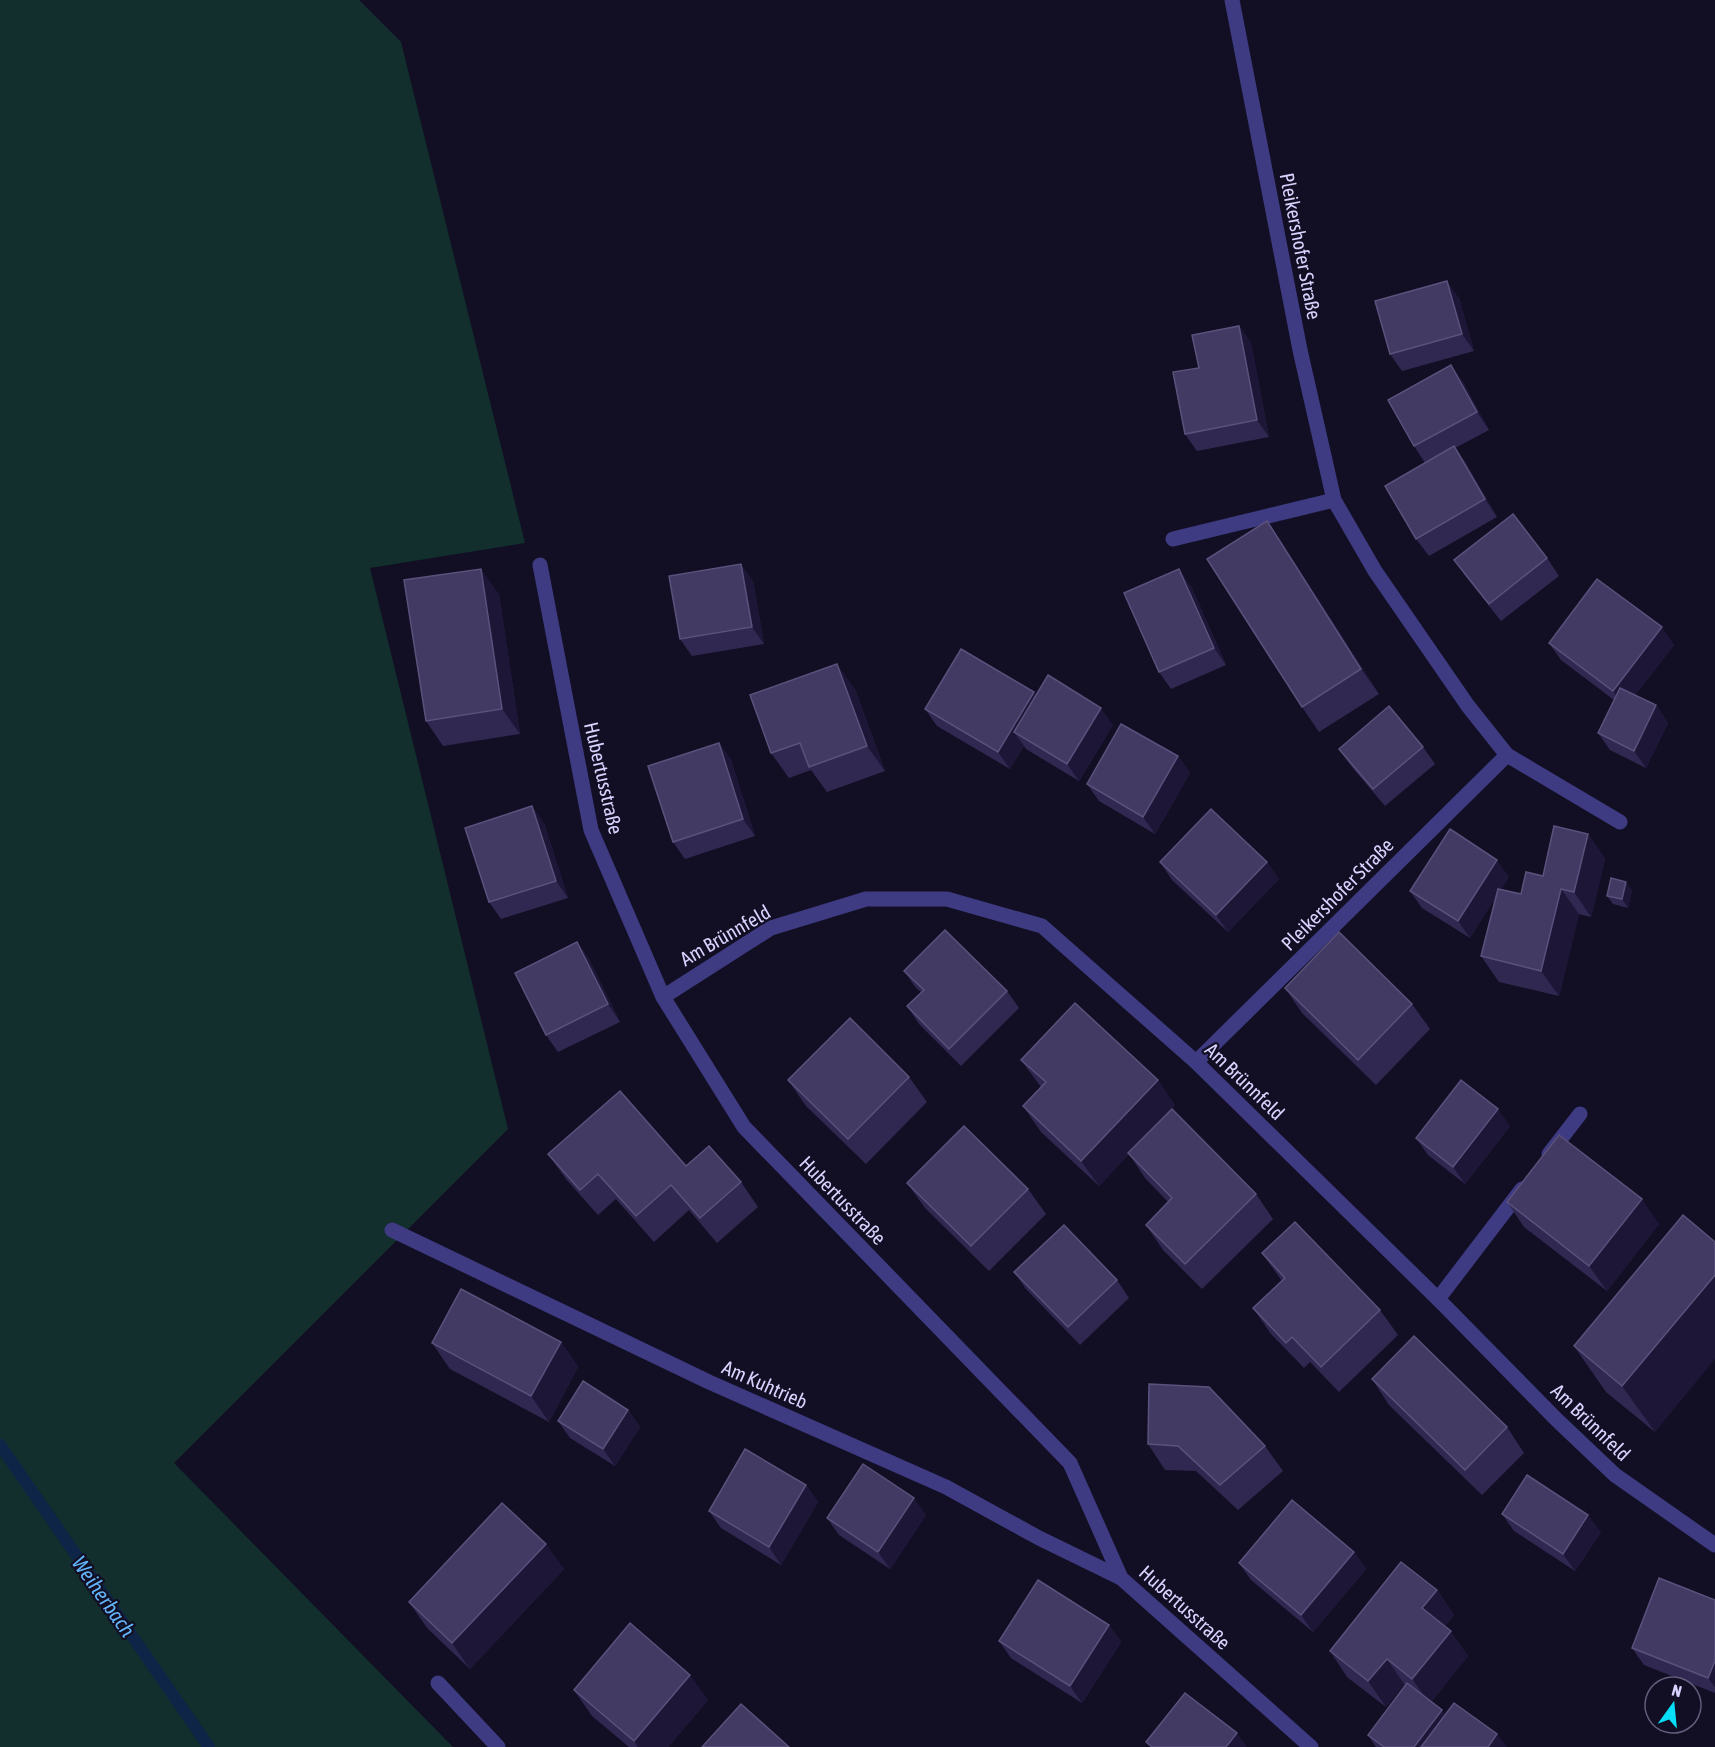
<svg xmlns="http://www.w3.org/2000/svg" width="1715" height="1747" font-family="'Asap Condensed',sans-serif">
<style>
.green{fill:#122e2d}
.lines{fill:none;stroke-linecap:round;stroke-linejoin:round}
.stream{stroke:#0f2548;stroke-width:12}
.service{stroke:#3e3b82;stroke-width:15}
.minor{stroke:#3e3b82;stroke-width:15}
.wall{fill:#312851}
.shaded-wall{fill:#1d1637}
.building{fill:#433a64;stroke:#5a527c;stroke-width:1.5}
.labels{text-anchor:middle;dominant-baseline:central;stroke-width:4.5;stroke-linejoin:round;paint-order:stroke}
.street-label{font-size:20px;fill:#d8d3fe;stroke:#120f24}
.water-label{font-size:21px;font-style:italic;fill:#63b5fb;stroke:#120f24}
</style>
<rect width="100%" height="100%" fill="#120f24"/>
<polygon class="green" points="0,0 359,0 401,42 525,543 370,568 508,1129 174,1463 453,1747 0,1747"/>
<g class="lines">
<polyline class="stream" points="0,1445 209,1747"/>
<g class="service">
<polyline points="1549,1154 1580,1114"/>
<polyline points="1438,1299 1522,1189"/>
<polyline points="438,1683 498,1747"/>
</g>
<g class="minor">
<polyline points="1232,0 1300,350 1334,500 1375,571 1468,706 1507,755 1620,822"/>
<polyline points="1173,539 1334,500"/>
<polyline points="540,565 591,830 663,997 744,1127 1070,1463 1121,1578 1311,1747"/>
<polyline points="663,997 771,928 866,899 947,899 1042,926 1196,1062 1438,1299 1557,1420 1615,1475 1715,1545"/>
<polyline points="1196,1062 1507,755"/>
<polyline points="392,1230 709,1382 946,1487 1039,1538 1121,1578"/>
</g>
</g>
<g class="wall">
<polygon points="1459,298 1474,351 1402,371 1390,354"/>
<polygon points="1239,326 1251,343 1269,437 1197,451 1185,434 1199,368"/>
<polygon points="1463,382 1489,430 1455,448 1466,463 1497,517 1429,556 1416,539 1425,463 1414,446"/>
<polygon points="1267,521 1284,546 1379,694 1319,732 1302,707"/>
<polygon points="1547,558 1559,576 1501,621 1466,577 1454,560"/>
<polygon points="753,581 764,644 692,656 680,639"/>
<polygon points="1191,586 1226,665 1171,689 1159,672"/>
<polygon points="499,594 520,734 443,746 426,721"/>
<polygon points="1549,643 1674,645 1635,695 1656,705 1668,723 1646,768 1610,750 1598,733 1614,700 1561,660"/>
<polygon points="855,689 885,771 827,792 811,770 789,778 771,753"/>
<polygon points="1036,695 1113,725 1079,781 1026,749 1024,746 1010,769 937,726 925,709"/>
<polygon points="719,743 731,760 755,836 685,859 673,842"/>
<polygon points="1423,747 1435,764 1385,806 1351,766 1339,749"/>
<polygon points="1178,756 1190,773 1155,834 1099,801 1087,784"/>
<polygon points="544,823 568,898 501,919 489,902"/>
<polygon points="1588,834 1605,859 1591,917 1579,914 1559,996 1499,982 1481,956 1495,898 1470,938 1422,908 1410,891 1509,877 1501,889 1521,894"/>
<polygon points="1160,862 1267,862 1279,879 1228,932 1172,880"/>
<polygon points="1632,890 1628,908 1613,904 1607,896"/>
<polygon points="577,942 589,959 620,1022 558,1052 546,1035"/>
<polygon points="904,971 1007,991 1019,1008 961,1066 919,1024 907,1006 921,992 916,988"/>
<polygon points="1285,988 1412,1004 1430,1029 1376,1085 1302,1013"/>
<polygon points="1021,1060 1175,1105 1165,1116 1256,1194 1273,1219 1202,1289 1163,1250 1146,1225 1168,1202 1145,1178 1129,1154 1099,1186 1041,1132 1023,1106 1041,1087"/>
<polygon points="909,1077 927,1102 866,1164 806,1106 788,1080"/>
<polygon points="1510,1126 1465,1184 1428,1155 1416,1138"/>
<polygon points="548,1154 686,1166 741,1182 758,1207 717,1243 689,1210 654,1242 616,1199 598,1215 566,1179"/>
<polygon points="907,1183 1028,1189 1046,1214 989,1271 925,1208"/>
<polygon points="1507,1202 1659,1224 1607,1291 1524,1227"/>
<polygon points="1683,1215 1655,1432 1606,1392 1574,1346"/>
<polygon points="1262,1253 1380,1310 1398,1335 1339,1392 1310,1362 1304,1368 1271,1334 1253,1308 1282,1281"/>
<polygon points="1014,1272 1117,1280 1129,1298 1080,1345 1026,1289"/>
<polygon points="561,1342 578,1367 549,1422 450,1369 432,1343"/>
<polygon points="1372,1379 1507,1427 1524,1453 1482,1495 1389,1405"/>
<polygon points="628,1410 640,1427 615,1466 570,1438 558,1421"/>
<polygon points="1148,1444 1265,1446 1283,1471 1238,1510 1196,1471 1165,1470"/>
<polygon points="806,1485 818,1502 781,1565 721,1528 709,1511"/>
<polygon points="1502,1514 1601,1532 1575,1571 1514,1531"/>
<polygon points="926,1515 890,1569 839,1535 827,1518"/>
<polygon points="1354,1552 1366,1569 1313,1632 1251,1580 1239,1563"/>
<polygon points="564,1569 470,1669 427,1628 409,1602"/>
<polygon points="1437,1590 1454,1615 1445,1626 1468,1656 1431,1702 1445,1715 1507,1747 1376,1747 1368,1735 1406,1685 1404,1684 1386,1707 1347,1677 1330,1651"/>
<polygon points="1715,1600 1715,1693 1644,1665 1632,1648"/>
<polygon points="1109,1625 1121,1642 1082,1703 1011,1658 999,1641"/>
<polygon points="574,1690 708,1700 668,1747 629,1747 592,1716"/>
</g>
<g class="shaded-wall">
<polygon points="1447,281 1459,298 1474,351 1462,334"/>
<polygon points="1239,326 1251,343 1269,437 1257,420"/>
<polygon points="1451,365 1463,382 1489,430 1477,412"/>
<polygon points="1454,446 1466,463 1497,517 1485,499"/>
<polygon points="1267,521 1284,546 1379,694 1361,669"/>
<polygon points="741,564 753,581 764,644 752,627"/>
<polygon points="481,569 499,594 520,734 502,709"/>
<polygon points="1179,569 1191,586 1226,665 1214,648"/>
<polygon points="1662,627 1674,645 1625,708 1613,691"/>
<polygon points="837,664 855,689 885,771 867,746"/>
<polygon points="1034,692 1046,709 1014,732 1024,746 1010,769 998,752"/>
<polygon points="1656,705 1668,723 1646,768 1634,751"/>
<polygon points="1101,708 1113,725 1079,781 1067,764"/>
<polygon points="719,743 731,760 755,836 743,819"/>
<polygon points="1178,756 1190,773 1155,834 1143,817"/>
<polygon points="532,806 544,823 568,898 556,881"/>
<polygon points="1588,834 1605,859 1591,917 1574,892"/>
<polygon points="1497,860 1509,877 1470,938 1458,921"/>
<polygon points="1267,862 1279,879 1228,932 1216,915"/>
<polygon points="1626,882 1632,890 1628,908 1622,899"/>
<polygon points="1561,889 1579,914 1559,996 1541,971"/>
<polygon points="577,942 589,959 620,1022 608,1004"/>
<polygon points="1158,1080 1175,1105 1099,1186 1081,1161"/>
<polygon points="1498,1109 1510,1126 1465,1184 1453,1167"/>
<polygon points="1642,1199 1659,1224 1607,1291 1589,1266"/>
<polygon points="1715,1275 1715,1359 1655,1432 1622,1386"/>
<polygon points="561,1342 578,1367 549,1422 531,1396"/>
<polygon points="628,1410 640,1427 615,1466 603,1449"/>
<polygon points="806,1485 818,1502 781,1565 769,1547"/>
<polygon points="914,1498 926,1515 890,1569 878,1552"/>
<polygon points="1588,1515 1601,1532 1575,1571 1563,1554"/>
<polygon points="546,1544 564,1569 470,1669 452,1643"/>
<polygon points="1354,1552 1366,1569 1313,1632 1301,1615"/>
<polygon points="1437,1590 1454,1615 1440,1633 1422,1608"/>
<polygon points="1109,1625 1121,1642 1082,1703 1070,1686"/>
<polygon points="1451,1631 1468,1656 1430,1704 1412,1679"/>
<polygon points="1387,1659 1404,1684 1386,1707 1368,1681"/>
<polygon points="1715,1661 1715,1687 1708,1678"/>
<polygon points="690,1675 708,1700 668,1747 638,1747 634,1741"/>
<polygon points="1442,1710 1454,1727 1439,1747 1414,1747"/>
<polygon points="1237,1733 1247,1747 1226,1747"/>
<polygon points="1497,1734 1507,1747 1488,1747"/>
</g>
<g class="building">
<polygon points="1447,281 1462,334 1390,354 1375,301"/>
<polygon points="1239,326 1257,420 1185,434 1173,372 1199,368 1192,335"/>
<polygon points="1451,365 1477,412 1414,446 1388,400"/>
<polygon points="1454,446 1485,499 1416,539 1385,486"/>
<polygon points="1513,514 1547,558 1489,604 1454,560"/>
<polygon points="1267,521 1361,669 1302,707 1207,559"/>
<polygon points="741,564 752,627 680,639 669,576"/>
<polygon points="481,569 502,709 426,721 404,580"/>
<polygon points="1179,569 1214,648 1159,672 1124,593"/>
<polygon points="1597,579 1662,627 1613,691 1549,643"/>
<polygon points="961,649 1034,692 998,752 925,709"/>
<polygon points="837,664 867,746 809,767 800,743 771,753 750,695"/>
<polygon points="1048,675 1101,708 1067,764 1014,732"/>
<polygon points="1620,688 1656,705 1634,751 1598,733"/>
<polygon points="1389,706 1423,747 1373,789 1339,749"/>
<polygon points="1121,724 1178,756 1143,817 1087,784"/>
<polygon points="719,743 743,819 673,842 648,766"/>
<polygon points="532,806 556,881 489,902 465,828"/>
<polygon points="1211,809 1267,862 1216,915 1160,862"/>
<polygon points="1554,826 1588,834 1574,892 1561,889 1541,971 1481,956 1498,889 1521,894 1526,872 1543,876"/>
<polygon points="1450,829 1497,860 1458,921 1410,891"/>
<polygon points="1611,878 1626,882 1622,899 1607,896"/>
<polygon points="945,930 1007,991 949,1049 907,1006 924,990 904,971"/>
<polygon points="1339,932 1412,1004 1358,1060 1285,988"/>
<polygon points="577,942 608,1004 546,1035 515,973"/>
<polygon points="1075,1003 1158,1080 1081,1161 1023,1106 1046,1082 1021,1060"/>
<polygon points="850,1018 909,1077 848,1139 788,1080"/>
<polygon points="1461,1080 1498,1109 1453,1167 1416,1138"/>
<polygon points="620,1091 686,1166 709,1146 741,1182 700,1218 671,1185 636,1216 598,1174 580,1190 548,1154"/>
<polygon points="1172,1109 1256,1194 1185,1264 1146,1225 1172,1198 1128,1153"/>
<polygon points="964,1126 1028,1189 971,1246 907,1183"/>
<polygon points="1559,1135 1642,1199 1589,1266 1507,1202"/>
<polygon points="1683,1215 1715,1242 1715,1275 1622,1386 1574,1346"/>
<polygon points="1295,1222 1380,1310 1321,1367 1292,1337 1286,1343 1253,1308 1285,1278 1262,1253"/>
<polygon points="1064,1225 1117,1280 1068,1327 1014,1272"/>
<polygon points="461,1289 561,1342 531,1396 432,1343"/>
<polygon points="1414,1336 1507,1427 1465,1470 1372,1379"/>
<polygon points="583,1381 628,1410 603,1449 558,1421"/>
<polygon points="1149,1384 1209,1387 1265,1446 1220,1485 1178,1446 1148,1444"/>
<polygon points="745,1449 806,1485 769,1547 709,1511"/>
<polygon points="863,1464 914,1498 878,1552 827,1518"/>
<polygon points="1527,1475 1588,1515 1563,1554 1502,1514"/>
<polygon points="1292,1500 1354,1552 1301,1615 1239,1563"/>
<polygon points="502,1503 546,1544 452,1643 409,1602"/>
<polygon points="1401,1562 1437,1590 1422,1608 1451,1631 1412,1679 1387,1659 1368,1681 1330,1651"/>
<polygon points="1659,1578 1715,1600 1715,1661 1708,1678 1632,1648"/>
<polygon points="1038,1580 1109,1625 1070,1686 999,1641"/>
<polygon points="630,1623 690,1675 634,1741 574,1690"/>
<polygon points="1407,1683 1442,1710 1414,1747 1384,1747 1368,1735"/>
<polygon points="1185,1693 1237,1733 1226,1747 1152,1747 1146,1742"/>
<polygon points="1454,1703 1497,1734 1488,1747 1421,1747"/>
<polygon points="741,1704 789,1747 702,1747"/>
</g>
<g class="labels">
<g class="street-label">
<text transform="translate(1301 246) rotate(79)">Pleikershofer Straße</text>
<text transform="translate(604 778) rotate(77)">Hubertusstraße</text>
<text transform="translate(1337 894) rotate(-45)">Pleikershofer Straße</text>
<text transform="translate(725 935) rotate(-30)">Am Brünnfeld</text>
<text transform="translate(1245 1081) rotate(44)">Am Brünnfeld</text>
<text transform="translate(843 1200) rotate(46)">Hubertusstraße</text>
<text transform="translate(765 1384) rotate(24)">Am Kuhtrieb</text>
<text transform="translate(1591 1422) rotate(44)">Am Brünnfeld</text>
<text transform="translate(1185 1607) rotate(42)">Hubertusstraße</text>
</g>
<g class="water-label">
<text transform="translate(104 1596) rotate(55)">Weiherbach</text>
</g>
</g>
<g transform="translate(1673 1705) rotate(15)"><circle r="28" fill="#120f24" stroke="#615d7b" stroke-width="1.5"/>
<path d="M0-4.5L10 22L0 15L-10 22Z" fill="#06dff7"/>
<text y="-9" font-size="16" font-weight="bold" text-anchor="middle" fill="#d8d3fe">N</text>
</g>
</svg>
